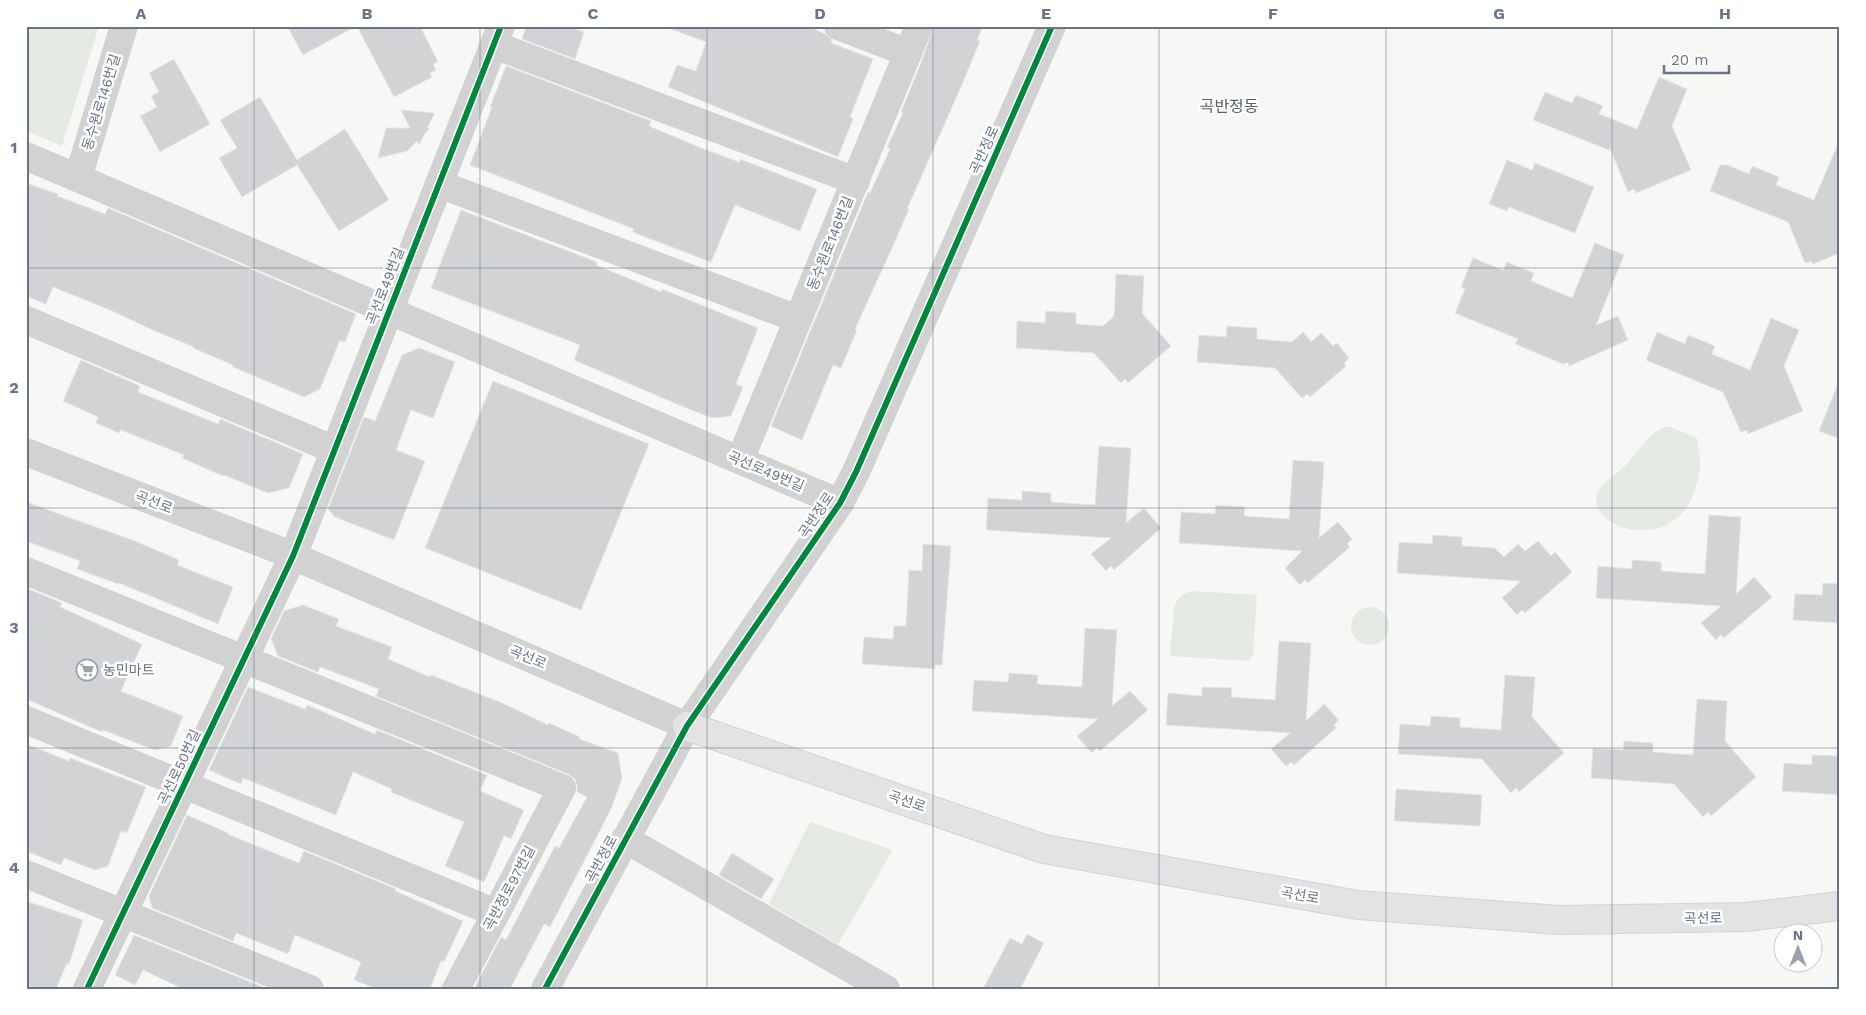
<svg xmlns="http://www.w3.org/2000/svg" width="1866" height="1015" font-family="'Work Sans','Noto Sans KR',sans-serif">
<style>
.green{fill:#e6eae4}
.building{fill:#d2d3d4;stroke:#e6e6e6}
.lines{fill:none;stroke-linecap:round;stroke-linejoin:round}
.major-casing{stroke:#d3d3d4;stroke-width:30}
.minor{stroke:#d2d2d3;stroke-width:28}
.major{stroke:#e3e3e4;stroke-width:28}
.cycleway-casing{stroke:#fff;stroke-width:9}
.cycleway{stroke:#00873e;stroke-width:6}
.grid{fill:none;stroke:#677587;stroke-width:1;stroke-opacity:0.55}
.labels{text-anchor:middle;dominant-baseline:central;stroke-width:5;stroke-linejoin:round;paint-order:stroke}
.street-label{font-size:14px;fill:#677587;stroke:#fff}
.poi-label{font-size:14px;fill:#677587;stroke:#fff;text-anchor:start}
.quarter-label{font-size:16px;fill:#555f6c;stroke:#fff}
.neatline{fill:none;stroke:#677587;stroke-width:2}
.grid-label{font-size:16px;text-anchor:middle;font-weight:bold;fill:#677587}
</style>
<rect width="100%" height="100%" fill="#f7f7f6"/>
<g class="green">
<polygon points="26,26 99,26 62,146 26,131"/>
<path d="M1664,427H1671L1697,438C1698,445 1700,453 1700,461C1701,470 1698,481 1695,490C1674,556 1587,529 1597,494C1601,483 1616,475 1624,467C1636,455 1648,433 1664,427Z"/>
<path d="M1193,591L1257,595L1253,655L1251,658L1247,661L1170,656L1174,608C1177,598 1182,593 1193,591Z"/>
<circle cx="1370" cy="626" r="19"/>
<polygon points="810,822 893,850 838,944 769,904"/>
</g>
<g class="building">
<polygon points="287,26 356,26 303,55"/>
<polygon points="357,26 420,26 438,62 433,64 436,70 430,73 432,77 394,97"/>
<polygon points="526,26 568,26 584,32 575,59 522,39"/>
<polygon points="668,26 807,26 825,34 832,40 831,43 873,59 850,117 853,119 838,157 668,87 677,65 696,71 706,42 668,28"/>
<polygon points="934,26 983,26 977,40 980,41 960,89 907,209 909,209 892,248 855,329 857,330 841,368 833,365 802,440 771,426 868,192 870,193 890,149 887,147 903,113 901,112 921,63"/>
<polygon points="174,59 210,124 160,152 140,116 157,107 151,96 159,92 149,73"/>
<polygon points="506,66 651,121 649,126 701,148 739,162 740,159 817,189 800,231 735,205 711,262 632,232 634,229 470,165 492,107 490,107"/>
<polygon points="1659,77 1687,89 1672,126 1691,170 1636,193 1634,189 1628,192 1610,148 1609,150 1533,120 1545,92 1572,103 1576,95 1603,106 1599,114 1637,129"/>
<polygon points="260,97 297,160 345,129 389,200 339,231 297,165 242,197 219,158 237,148 220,120"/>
<polygon points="401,110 435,113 427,128 430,128 425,133 419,145 417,141 407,151 378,158 386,128 410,128"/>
<polygon points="1840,139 1840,253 1813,264 1811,261 1805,263 1788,222 1710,191 1720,165 1727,165 1749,174 1752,166 1779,177 1776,185 1814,200"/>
<polygon points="1507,160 1532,170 1535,163 1594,187 1575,233 1509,207 1507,211 1489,204"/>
<polygon points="26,183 58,194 57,196 105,214 108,208 356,314 345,342 340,340 320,389 304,397 233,367 233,365 193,348 194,347 155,331 110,310 53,287 46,304 26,296"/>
<polygon points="461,210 597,262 596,265 661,292 662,289 758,328 736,384 743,387 731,416 712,418 679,405 574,360 580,345 431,288"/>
<polygon points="1595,243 1624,255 1596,325 1618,316 1628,340 1569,366 1568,362 1563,364 1515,344 1518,339 1455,313 1465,289 1461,287 1473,258 1503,270 1507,262 1534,273 1531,281 1572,298"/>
<polygon points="1116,274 1144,276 1142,313 1171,346 1128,383 1125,379 1121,383 1094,353 1016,348 1017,321 1045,323 1046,311 1076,313 1076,324 1103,326 1114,316"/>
<polygon points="1771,318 1799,330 1784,366 1803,411 1748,434 1747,430 1741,432 1723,392 1646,360 1657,332 1685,344 1688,335 1715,346 1712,354 1750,370"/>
<polygon points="1227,326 1257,328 1257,339 1292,342 1303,332 1311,342 1321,333 1333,346 1337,343 1349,358 1344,363 1346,366 1310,397 1307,394 1302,398 1275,368 1197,362 1199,335 1226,337"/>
<polygon points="419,348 455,362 433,418 411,410 396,450 425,461 394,540 335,517 328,509 364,417 375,421 402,355"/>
<polygon points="81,360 140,386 138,392 218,424 220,419 303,454 289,488 268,493 224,475 223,476 182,458 184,455 121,430 119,433 96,423 98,417 63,401"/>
<polygon points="493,381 649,444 581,610 425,548"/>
<polygon points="1839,381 1840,381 1840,439 1819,431"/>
<polygon points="1099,446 1131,448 1126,523 1144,508 1161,528 1114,570 1111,566 1106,571 1091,554 1111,538 986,530 988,498 1022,500 1022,491 1051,493 1051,502 1095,505"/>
<polygon points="1293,460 1324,462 1319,538 1338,522 1352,539 1347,544 1350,547 1308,583 1305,580 1300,585 1285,568 1302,551 1179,543 1181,512 1215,514 1216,505 1245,507 1244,516 1289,519"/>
<polygon points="26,502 135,541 179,560 177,565 233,587 218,624 119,583 118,584 77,569 80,561 26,541"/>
<polygon points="1709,515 1741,517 1736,594 1754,577 1772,597 1724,638 1721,635 1716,640 1701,623 1721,606 1596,598 1598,566 1632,569 1632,560 1661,562 1661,571 1705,574"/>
<polygon points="1433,535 1462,537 1462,546 1495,548 1504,557 1518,544 1525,551 1538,541 1551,556 1555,552 1572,572 1525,613 1522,610 1517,615 1502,598 1521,581 1397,573 1399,542 1432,544"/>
<polygon points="923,544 951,546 942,665 935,665 935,669 862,664 864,637 893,639 894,626 906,626 909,570 922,571"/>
<polygon points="1823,583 1840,584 1840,623 1793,620 1795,594 1822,595"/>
<polygon points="26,588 62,603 60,607 142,644 121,691 183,716 171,746 155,750 103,730 102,732 26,699"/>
<polygon points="303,605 339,619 336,626 392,647 388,659 430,677 431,675 502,703 548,725 549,723 580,737 579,739 618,753 622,778 611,809 550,927 544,924 510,989 474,989 501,937 506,940 555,846 559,848 587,797 577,792 577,786 575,779 568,774 376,696 379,689 320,667 318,672 278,656 271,639 284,611"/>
<polygon points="1085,628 1117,630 1112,706 1130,691 1148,710 1100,751 1097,748 1092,753 1077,736 1098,719 972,711 974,680 1008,682 1009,673 1038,675 1037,684 1082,687"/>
<polygon points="1279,641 1311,643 1306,721 1324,704 1339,720 1334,725 1336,728 1294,765 1291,762 1286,766 1271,749 1290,733 1166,725 1168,693 1202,696 1202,687 1232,688 1231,697 1275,700"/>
<polygon points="1505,675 1535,677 1532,717 1564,753 1519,792 1516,788 1511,793 1482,759 1398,754 1400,724 1430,726 1431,716 1460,718 1460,727 1501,730"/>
<polygon points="248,687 305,709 307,705 375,734 377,730 487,775 480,791 524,810 511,839 504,836 484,882 445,866 464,822 391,792 392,789 353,772 336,815 243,778 241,784 209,770"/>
<polygon points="1697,699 1727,701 1725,741 1756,777 1711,816 1708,812 1703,817 1674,784 1591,778 1593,748 1623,750 1624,741 1653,743 1653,752 1693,755"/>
<polygon points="26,744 69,761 70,758 146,787 127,833 121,831 108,866 95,870 64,858 61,865 26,851"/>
<polygon points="1812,755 1840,756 1840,795 1782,791 1784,763 1812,765"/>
<polygon points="1396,789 1482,795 1480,826 1394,821"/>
<polygon points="187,815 228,833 227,834 299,863 304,851 396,889 395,891 463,921 444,962 441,961 430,989 377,989 354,980 361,962 295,935 288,954 236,933 233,941 152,908 149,896"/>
<polygon points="732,853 774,879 761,899 719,875"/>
<polygon points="26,901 83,920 69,964 67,963 56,989 26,989"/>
<polygon points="1027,934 1044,943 1020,989 983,989 1010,938 1022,944"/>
<polygon points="134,935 268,989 183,989 143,970 135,985 115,975"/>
</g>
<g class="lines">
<g class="major-casing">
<polyline id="major" points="687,726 1044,849 1358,905 1559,920 1746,917 1840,906"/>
</g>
<g class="minor">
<polyline points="838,26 908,53"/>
<polyline points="494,45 856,181"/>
<polyline points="26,156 840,503"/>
<polyline points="78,178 124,26"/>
<polyline points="439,184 798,319"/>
<polyline points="26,320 335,450"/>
<polyline points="26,452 279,550 687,726"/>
<polyline points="740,460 919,26"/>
<polyline points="26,571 562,788 456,989"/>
<polyline points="26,720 496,913"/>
<polyline points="625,839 886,989"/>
<polyline points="26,874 310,989"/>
<polyline points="87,989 293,556 501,26"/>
<polyline points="545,989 687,726 840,503 856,472 1052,26"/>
</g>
<use href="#major" class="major"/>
<g class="cycleway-casing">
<g id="cycleway">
<polyline points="87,989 293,556 501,26"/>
<polyline points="545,989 687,726 840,503 856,472 1052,26"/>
</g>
</g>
<use href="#cycleway" class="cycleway"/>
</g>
<path class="grid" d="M254,26V989M480,26V989M707,26V989M933,26V989M1159,26V989M1386,26V989M1612,26V989M26,268H1840M26,508H1840M26,748H1840"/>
<defs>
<g id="supermarket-ring" transform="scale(1.125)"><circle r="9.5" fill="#fff" stroke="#99a2ae" stroke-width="1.5"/><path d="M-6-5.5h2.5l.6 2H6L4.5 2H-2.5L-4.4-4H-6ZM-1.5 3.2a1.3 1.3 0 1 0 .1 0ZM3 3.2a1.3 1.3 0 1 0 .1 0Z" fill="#99a2ae"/></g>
</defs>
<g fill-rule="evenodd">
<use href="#supermarket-ring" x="87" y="670"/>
</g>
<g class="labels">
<g class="street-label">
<text transform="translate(101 102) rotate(-73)">동수원로146번길</text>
<text transform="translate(984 150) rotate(-66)">곡반정로</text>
<text transform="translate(830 243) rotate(-68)">동수원로146번길</text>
<text transform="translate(385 286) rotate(-69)">곡선로49번길</text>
<text transform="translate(766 471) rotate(23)">곡선로49번길</text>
<text transform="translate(154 502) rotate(21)">곡선로</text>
<text transform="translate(816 515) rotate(-56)">곡반정로</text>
<text transform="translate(528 657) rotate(23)">곡선로</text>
<text transform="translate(179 767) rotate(-65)">곡선로50번길</text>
<text transform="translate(907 801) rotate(19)">곡선로</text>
<text transform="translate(601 859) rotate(-62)">곡반정로</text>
<text transform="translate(509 888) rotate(-62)">곡반정로97번길</text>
<text transform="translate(1300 895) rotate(10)">곡선로</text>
<text transform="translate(1703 918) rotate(-1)">곡선로</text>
</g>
<g class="poi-label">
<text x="103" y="670">농민마트</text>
</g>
<g class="quarter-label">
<text x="1229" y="106">곡반정동</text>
</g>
</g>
<rect width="1866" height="1015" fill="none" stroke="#ffffff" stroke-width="55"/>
<g transform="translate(1798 948)"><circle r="24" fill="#ffffff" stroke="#c2c8cf"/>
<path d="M0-4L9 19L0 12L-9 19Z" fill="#99a2ae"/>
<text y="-8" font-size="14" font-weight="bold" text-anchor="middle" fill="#677587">N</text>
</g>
<path d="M1664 65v8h65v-8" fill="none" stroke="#677587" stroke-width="2.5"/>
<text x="1671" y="65" font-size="15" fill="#677587" stroke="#ffffff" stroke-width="4" paint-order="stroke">20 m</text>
<rect x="28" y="28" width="1810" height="960" class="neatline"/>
<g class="grid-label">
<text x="141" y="19">A</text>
<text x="367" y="19">B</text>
<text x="593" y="19">C</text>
<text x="820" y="19">D</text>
<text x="1046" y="19">E</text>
<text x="1273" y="19">F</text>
<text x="1499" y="19">G</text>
<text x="1725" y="19">H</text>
<text x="14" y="153">1</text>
<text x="14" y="393">2</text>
<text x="14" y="633">3</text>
<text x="14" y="873">4</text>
</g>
</svg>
